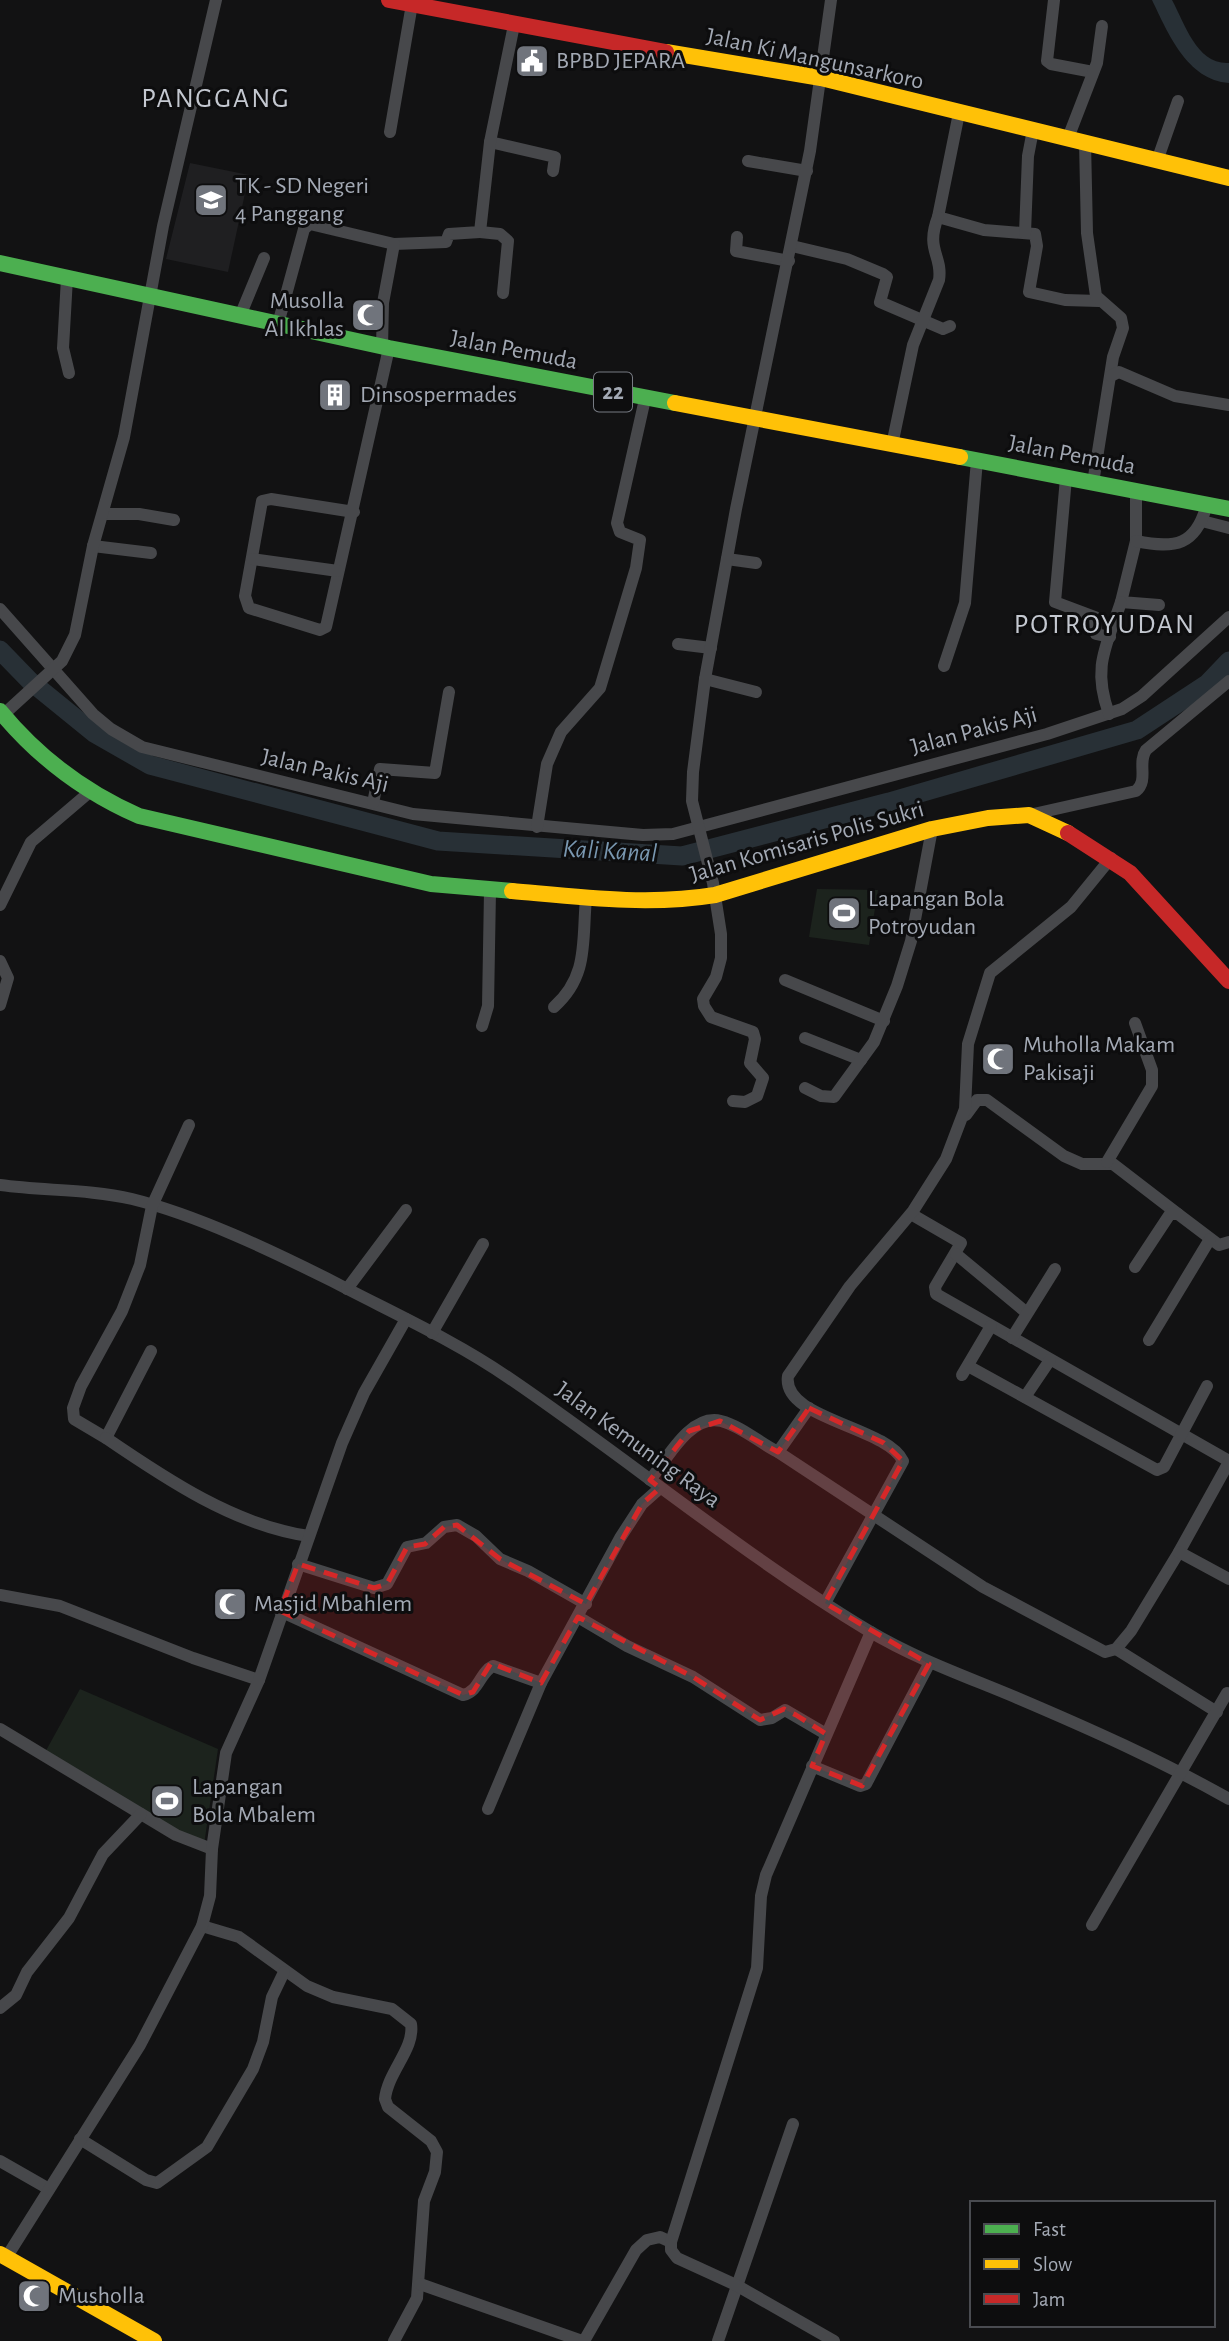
<svg xmlns="http://www.w3.org/2000/svg" width="1229" height="2341" font-family="'Alegreya Sans',sans-serif">
<style>
.built{fill:#1f1f21}
.green{fill:#1c231d}
.water{fill:#283036}
.lines{fill:none;stroke-linecap:round;stroke-linejoin:round}
.river{stroke:#283036;stroke-width:19}
.street{stroke:#47484b;stroke-width:12}
.fast{stroke:#4caf50;stroke-width:16}
.slow{stroke:#ffc107;stroke-width:16}
.jam{stroke:#c62828;stroke-width:16}
.marked{fill:#d62828;fill-opacity:0.2;stroke:#d62828;stroke-width:5;stroke-dasharray:14 9;stroke-linejoin:round}
.labels{text-anchor:middle;dominant-baseline:central;stroke-width:6;stroke-linejoin:round;paint-order:stroke}
.shield{fill:#0d0d0e;stroke:#767a82;stroke-width:2}
.shield-label{font-size:23px;font-weight:bold;fill:#a3a9b4}
.street-label{font-size:24px;fill:#a3a9b4;stroke:#0d0d0e}
.poi-label{font-size:24px;fill:#a3a9b4;stroke:#0d0d0e;text-anchor:start}
.water-label{font-size:26px;font-style:italic;fill:#7997b0;stroke:#0d0d0e}
.quarter-label{font-size:28px;letter-spacing:2px;fill:#c4c8d0;stroke:#0d0d0e}
</style>
<rect width="100%" height="100%" fill="#121213"/>
<polygon class="built" points="190,163 249,175 228,272 166,259"/>
<g class="green">
<polygon points="817,889 878,890 869,945 809,937"/>
<polygon points="80,1689 218,1749 204,1845 43,1756"/>
</g>
<path class="water" d="M1152,0H1172C1185,24 1197,65 1229,63V83C1187,80 1168,33 1152,0Z"/>
<g class="lines">
<polyline class="river" points="0,650 30,681 94,733 150,765 438,841 682,856 889,802 1137,730 1207,684 1229,661"/>
<g class="street">
<polyline points="1054,0 1047,61 1051,64 1093,72"/>
<polyline points="959,113 938,217 984,230 1035,234 1037,246 1029,292 1065,300 1099,301"/>
<polyline points="390,132 412,4"/>
<polyline points="1068,138 1097,63 1102,26"/>
<polyline points="490,142 555,157 553,171"/>
<polyline points="1085,142 1087,233 1096,296 1121,318 1123,328 1113,357 1093,483"/>
<polyline points="748,161 807,171"/>
<polyline points="1157,161 1178,101"/>
<polyline points="480,232 500,234 508,241 503,293"/>
<polyline points="1025,233 1028,156 1033,130"/>
<polyline points="737,237 736,251 789,261"/>
<polyline points="792,246 847,259 883,274 887,277 880,302 943,329 950,326"/>
<polyline points="67,278 63,348 69,373"/>
<polyline points="240,316 264,258"/>
<polyline points="278,324 304,229 310,224 394,244 446,242 449,234 480,232 490,142 514,25"/>
<polyline points="382,347 383,303 394,244"/>
<polyline points="1111,376 1119,372 1175,396 1229,405"/>
<path d="M892,445L913,345L939,280C943,256 925,250 938,217"/>
<polyline points="1066,478 1055,602 1095,617 1096,634 1110,637"/>
<polyline points="1136,491 1136,541 1121,602 1159,605"/>
<polyline points="354,512 271,499 262,501 245,596 249,608 320,630 326,627 389,348"/>
<polyline points="104,514 139,514 174,520"/>
<polyline points="1202,521 1229,528"/>
<path d="M1136,541C1175,549 1196,546 1207,504"/>
<polyline points="93,546 151,553"/>
<polyline points="252,559 338,571"/>
<polyline points="727,559 756,563"/>
<polyline points="0,609 93,714 111,729 142,747 413,814 643,835 673,834 1047,734 1122,709 1142,696 1229,617"/>
<polyline points="678,644 711,648"/>
<polyline points="944,666 965,603 977,460"/>
<polyline points="705,679 756,692"/>
<path d="M1109,714C1092,667 1106,647 1121,602"/>
<polyline points="3,715 62,661 75,635 93,546 124,437 163,226 216,0"/>
<polyline points="373,803 380,769 435,773 449,692"/>
<path d="M1029,815L1136,791C1149,780 1137,763 1146,750L1229,681"/>
<polyline points="537,827 547,764 561,732 600,688 636,568 640,540 620,532 617,523 645,399"/>
<polyline points="0,905 31,842 92,790"/>
<polyline points="0,961 8,978 0,1005"/>
<polyline points="785,980 884,1021"/>
<path d="M554,1007C589,976 582,941 586,898"/>
<polyline points="482,1026 488,1006 490,891"/>
<polyline points="805,1038 861,1060"/>
<polyline points="805,1088 821,1096 834,1097 874,1042 897,986 911,941 932,829"/>
<polyline points="733,1101 745,1102 757,1096 763,1078 750,1063 755,1039 753,1032 711,1017 704,1006 703,999 716,977 721,958 721,934 713,883 692,801 693,772 705,679 736,509 810,151 831,0"/>
<polyline points="966,1115 977,1100 987,1100 1064,1156 1082,1164 1113,1164 1178,1214"/>
<polyline points="1107,1162 1152,1086 1152,1070 1135,1023"/>
<path d="M0,1185C44,1191 89,1189 132,1199C197,1215 272,1251 332,1281C391,1312 454,1340 509,1378C631,1461 743,1555 869,1631C916,1659 965,1676 1015,1697C1088,1728 1160,1760 1229,1799"/>
<polyline points="911,1214 961,1243 935,1287 936,1294 1229,1461"/>
<polyline points="956,1254 1027,1313"/>
<polyline points="1135,1267 1170,1214 1178,1214 1219,1245 1229,1242"/>
<polyline points="347,1289 406,1210"/>
<polyline points="432,1333 483,1244"/>
<polyline points="1012,1338 1055,1269"/>
<polyline points="1149,1340 1210,1239"/>
<polyline points="151,1351 106,1438 74,1419 73,1408 81,1386 122,1311 140,1265 152,1206 189,1125"/>
<polyline points="968,1366 1157,1470 1164,1467 1207,1386"/>
<polyline points="962,1375 991,1326"/>
<polyline points="1025,1397 1050,1360"/>
<path d="M106,1438C166,1479 236,1526 309,1536"/>
<polyline points="778,1452 983,1587 1105,1652 1116,1649 1131,1631 1179,1552 1229,1462"/>
<path d="M650,1480C666,1461 690,1413 721,1421C741,1426 760,1443 778,1452L809,1408"/>
<polyline points="1179,1552 1229,1579"/>
<polyline points="298,1564 374,1588 387,1584 407,1547 426,1543 444,1527 457,1525 476,1536 500,1559 528,1571 586,1604"/>
<polyline points="0,1595 60,1606 193,1658 259,1680"/>
<path d="M825,1603L903,1461C886,1426 781,1419 788,1376L850,1286L913,1211L946,1159L965,1109L968,1044L990,973L1071,907L1111,858"/>
<path d="M280,1611L463,1695C479,1692 480,1672 493,1666L541,1683"/>
<polyline points="578,1617 627,1646 693,1677 760,1720 772,1718 785,1710 826,1734"/>
<polyline points="1116,1649 1217,1712"/>
<polyline points="0,1729 176,1835 212,1849"/>
<polyline points="812,1766 860,1786 866,1784 929,1664"/>
<polyline points="488,1809 541,1683 620,1538 642,1504 660,1488"/>
<polyline points="1092,1925 1227,1693"/>
<path d="M202,1926L239,1937L307,1986L333,1997L392,2009L411,2024C415,2049 388,2071 385,2099L388,2107L431,2141L437,2152L435,2172L424,2201L417,2298L394,2341"/>
<polyline points="0,2008 16,1995 27,1972 69,1918 103,1854 141,1814"/>
<polyline points="80,2139 146,2180 157,2183 207,2147 253,2069 263,2042 272,1997 284,1972"/>
<polyline points="0,2161 49,2189"/>
<polyline points="6,2258 140,2045 202,1926 210,1896 212,1849 226,1753 259,1680 342,1443 364,1393 406,1319"/>
<polyline points="420,2284 582,2341"/>
<polyline points="584,2341 636,2250 647,2240 660,2237 671,2242"/>
<polyline points="718,2341 793,2124"/>
<polyline points="834,2341 736,2285 677,2258 671,2250 671,2242 757,1968 761,1896 766,1875 871,1632"/>
</g>
<g class="fast">
<polyline points="0,263 389,348 675,403"/>
<polyline points="960,457 1229,509"/>
<path d="M0,711C38,757 84,792 139,816L431,884L512,891"/>
</g>
<g class="slow">
<polyline points="666,52 821,78 1229,178"/>
<polyline points="675,403 960,457"/>
<path d="M512,891C579,897 648,906 715,895L932,829L988,818L1029,815L1068,833"/>
<polyline points="0,2254 154,2341"/>
</g>
<g class="jam">
<polyline points="389,0 666,52"/>
<polyline points="1068,833 1130,873 1229,981"/>
</g>
</g>
<path class="marked" d="M809,1408L884,1443L903,1461L825,1603L929,1664L862,1786L812,1766L826,1734L796,1715L784,1709L760,1720L693,1677L578,1617L541,1683L491,1663L473,1692L463,1695L280,1611L298,1564L374,1588L387,1584L407,1547L425,1544L444,1527L457,1525L500,1559L586,1604L642,1504L660,1488L650,1480L689,1431L720,1421L778,1452Z"/>
<defs>
<g id="civic-square" transform="scale(1.75)"><rect x="-9" y="-9" width="18" height="18" rx="4" fill="#70747c" stroke="#0d0d0e"/><path d="M-.6-6.5H3V-4.5H.6V-3L4-1V1h2V6H-6V1h2V-1L-.6-3ZM-1.2 2.5V6h2.4V2.5Z" fill="#fff"/></g>
<g id="school-square" transform="scale(1.75)"><rect x="-9" y="-9" width="18" height="18" rx="4" fill="#70747c" stroke="#0d0d0e"/><path d="M0-5L7-2L0 1L-7-2ZM-4 1L0 2.5L4 1V4Q0 6-4 4Z" fill="#fff"/></g>
<g id="mosque-square" transform="scale(1.75)"><rect x="-9" y="-9" width="18" height="18" rx="4" fill="#70747c" stroke="#0d0d0e"/><path d="M3.5-4.9A6 6 0 1 0 3.5 4.9A5 5 0 1 1 3.5-4.9Z" fill="#fff"/></g>
<g id="building-square" transform="scale(1.75)"><rect x="-9" y="-9" width="18" height="18" rx="4" fill="#70747c" stroke="#0d0d0e"/><path d="M-4-6H4V6H1V3H-1V6H-4ZM-2.5-4.3h1.7v1.8h-1.7ZM.8-4.3h1.7v1.8H.8ZM-2.5-1h1.7V.8h-1.7ZM.8-1h1.7V.8H.8Z" fill="#fff"/></g>
<g id="stadium-square" transform="scale(1.75)"><rect x="-9" y="-9" width="18" height="18" rx="4" fill="#70747c" stroke="#0d0d0e"/><path d="M0-5a6.5 5 0 1 0 0 10a6.5 5 0 1 0 0-10ZM-3.5-1.8h7v3.6h-7Z" fill="#fff"/></g>
</defs>
<g fill-rule="evenodd">
<use href="#civic-square" x="532" y="61"/>
<use href="#school-square" x="211" y="200"/>
<use href="#mosque-square" x="368" y="315"/>
<use href="#building-square" x="335" y="395"/>
<use href="#stadium-square" x="844" y="913"/>
<use href="#mosque-square" x="998" y="1059"/>
<use href="#mosque-square" x="230" y="1604"/>
<use href="#stadium-square" x="167" y="1801"/>
<use href="#mosque-square" x="34" y="2296"/>
</g>
<g class="labels">
<rect class="shield" x="594" y="372.5" width="38" height="39" rx="5"/>
<g class="shield-label">
<text x="613" y="392">22</text>
</g>
<g class="street-label">
<text transform="translate(815 59) rotate(12)">Jalan Ki Mangunsarkoro</text>
<text transform="translate(514 350) rotate(11)">Jalan Pemuda</text>
<text transform="translate(1072 455) rotate(11)">Jalan Pemuda</text>
<text transform="translate(974 731) rotate(-15)">Jalan Pakis Aji</text>
<text transform="translate(325 771) rotate(13)">Jalan Pakis Aji</text>
<text transform="translate(807 842) rotate(-16)">Jalan Komisaris Polis Sukri</text>
<text transform="translate(638 1445) rotate(36)">Jalan Kemuning Raya</text>
</g>
<g class="poi-label">
<text x="556" y="61">BPBD JEPARA</text>
<text x="235" y="186">TK - SD Negeri<tspan x="235" dy="28">4 Panggang</tspan></text>
<text x="344" y="301" text-anchor="end">Musolla<tspan x="344" dy="28">Al Ikhlas</tspan></text>
<text x="360" y="395">Dinsospermades</text>
<text x="868" y="899">Lapangan Bola<tspan x="868" dy="28">Potroyudan</tspan></text>
<text x="1023" y="1045">Muholla Makam<tspan x="1023" dy="28">Pakisaji</tspan></text>
<text x="254" y="1604">Masjid Mbahlem</text>
<text x="192" y="1787">Lapangan<tspan x="192" dy="28">Bola Mbalem</tspan></text>
<text x="58" y="2296">Musholla</text>
</g>
<g class="water-label">
<text transform="translate(610 851) rotate(3)">Kali Kanal</text>
</g>
<g class="quarter-label">
<text x="216" y="99">PANGGANG</text>
<text x="1105" y="625">POTROYUDAN</text>
</g>
</g>
<rect x="970" y="2201" width="245" height="126" fill="#0d0d0e" stroke="#494b50" stroke-width="2"/>
<rect x="984" y="2224" width="35" height="10" fill="#4caf50" stroke="#494b50" stroke-width="2"/>
<text x="1033" y="2236" font-size="21" fill="#a3a9b4">Fast</text>
<rect x="984" y="2259" width="35" height="10" fill="#ffc107" stroke="#494b50" stroke-width="2"/>
<text x="1033" y="2271" font-size="21" fill="#a3a9b4">Slow</text>
<rect x="984" y="2294" width="35" height="10" fill="#c62828" stroke="#494b50" stroke-width="2"/>
<text x="1033" y="2306" font-size="21" fill="#a3a9b4">Jam</text>
</svg>
